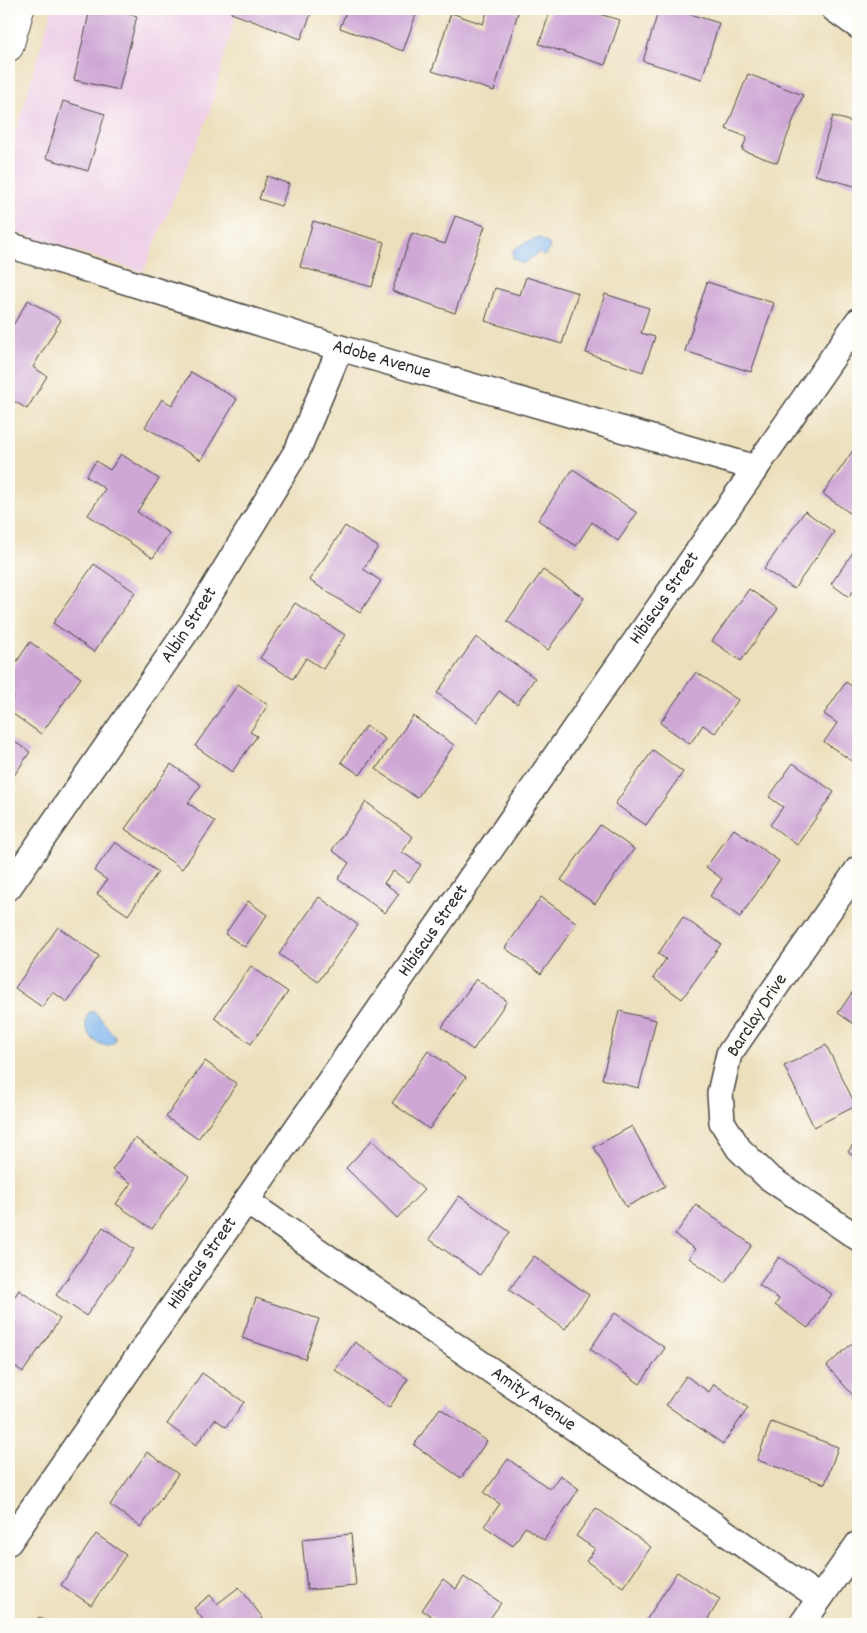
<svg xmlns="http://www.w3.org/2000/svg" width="867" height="1633" font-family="Dekko,sans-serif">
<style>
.built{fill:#eed0e7}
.water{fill:#80b5ee;stroke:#56708c}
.building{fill:#cea7d5}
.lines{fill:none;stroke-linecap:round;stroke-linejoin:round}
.street-casing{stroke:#484641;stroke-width:28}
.secondary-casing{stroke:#484641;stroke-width:30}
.street{stroke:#fff;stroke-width:25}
.secondary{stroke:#fff;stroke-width:28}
.labels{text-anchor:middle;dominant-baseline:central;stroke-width:5;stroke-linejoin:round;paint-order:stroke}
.street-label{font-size:19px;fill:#2b2b2b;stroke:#fdfcf7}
</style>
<rect width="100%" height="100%" fill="#fdfcf7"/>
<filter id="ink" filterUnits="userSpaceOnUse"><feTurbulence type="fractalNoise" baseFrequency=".02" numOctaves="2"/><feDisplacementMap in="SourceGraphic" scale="10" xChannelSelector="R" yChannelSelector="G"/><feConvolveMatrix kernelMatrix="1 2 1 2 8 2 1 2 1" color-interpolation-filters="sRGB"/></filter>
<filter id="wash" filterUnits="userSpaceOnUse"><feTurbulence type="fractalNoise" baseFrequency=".0096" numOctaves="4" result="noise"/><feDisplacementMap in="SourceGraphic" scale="20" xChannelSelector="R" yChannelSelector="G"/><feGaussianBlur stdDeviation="1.12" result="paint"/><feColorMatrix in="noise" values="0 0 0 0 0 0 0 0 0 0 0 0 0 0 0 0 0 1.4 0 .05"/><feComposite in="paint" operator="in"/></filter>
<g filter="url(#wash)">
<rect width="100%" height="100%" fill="#ecdfbc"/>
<polygon class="built" points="52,9 237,9 209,114 143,272 9,230 9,156"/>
<g class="water">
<polygon points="540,238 549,244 550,248 545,255 542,255 539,252 523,264 513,258 512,251 524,243"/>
<path d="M89,1012H95C100,1017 109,1030 115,1036V1041C104,1054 83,1035 86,1020C86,1017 88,1015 89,1012Z"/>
</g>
<g id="blocks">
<g class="building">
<polygon points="90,9 105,9 137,16 119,90 74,80"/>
<polygon points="232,9 313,9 301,39 231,13"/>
<polygon points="347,9 418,9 403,51 340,28"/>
<polygon points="488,9 507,9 518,13 494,91 432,71 451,13 483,24"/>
<polygon points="551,9 582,9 620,20 605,65 539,44"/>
<polygon points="659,9 673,9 719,23 702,79 643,61"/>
<polygon points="748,74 803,95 777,163 742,150 747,137 726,129"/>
<polygon points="63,101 105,114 88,171 46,158"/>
<polygon points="833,116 858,124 858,187 815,175"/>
<polygon points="267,176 289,184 281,206 259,199"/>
<polygon points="455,216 485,226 455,313 392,291 412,233 445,244"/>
<polygon points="313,221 384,242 372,287 300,267"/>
<polygon points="526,277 578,293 562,344 485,321 495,288 520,295"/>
<polygon points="707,282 774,303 751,372 685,351"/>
<polygon points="605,294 649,308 641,333 655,337 643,372 586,353"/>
<polygon points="28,300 61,320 33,367 47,376 27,409 9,398 9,332"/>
<polygon points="191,372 237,399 201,460 145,427 162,399 172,405"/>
<polygon points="858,443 858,509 854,516 823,494"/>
<polygon points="121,454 159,479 137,512 169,533 153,558 88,515 105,489 86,476 96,461 110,470"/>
<polygon points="573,469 637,513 618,541 592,522 576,546 538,520"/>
<polygon points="805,511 834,532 794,589 764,569"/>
<polygon points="345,526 378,547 363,569 381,581 360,613 309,580"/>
<polygon points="858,545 858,584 849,597 831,584"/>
<polygon points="94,564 135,592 94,652 53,623"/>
<polygon points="543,570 584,598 548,650 507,621"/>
<polygon points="749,589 778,609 741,661 712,641"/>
<polygon points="295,603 345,635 323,669 306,658 293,679 260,658"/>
<polygon points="476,637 535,678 517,704 499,691 477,722 437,693"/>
<polygon points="30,642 81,678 41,734 9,711 9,705 14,697 9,693 9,673"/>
<polygon points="696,672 738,700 715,733 703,725 690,744 660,723"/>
<polygon points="846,682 858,691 858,759 855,763 824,742 837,723 824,714"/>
<polygon points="238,684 268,705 250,732 257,736 232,772 195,746"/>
<polygon points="413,716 454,745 417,798 376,769"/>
<polygon points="366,726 385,739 360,775 341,762"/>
<polygon points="9,738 30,752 9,783"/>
<polygon points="653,750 683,772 646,825 615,804"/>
<polygon points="793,763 834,792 797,845 770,825 783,807 769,797"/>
<polygon points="171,764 201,785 188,803 215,822 182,869 125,829"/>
<polygon points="366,802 413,837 402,852 421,865 409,882 393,871 384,883 399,894 385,913 338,879 349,863 332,850"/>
<polygon points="600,825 634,849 595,904 561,880"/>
<polygon points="734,829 779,861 740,917 710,896 722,879 706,867"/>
<polygon points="115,842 158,872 128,915 97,894 107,880 94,871"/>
<polygon points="319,897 358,925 318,982 279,954"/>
<polygon points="541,897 577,923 541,974 505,948"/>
<polygon points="248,901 267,915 245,947 225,934"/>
<polygon points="683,917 721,944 682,999 653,978 666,959 658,954"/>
<polygon points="58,927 99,956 67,1002 53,992 42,1007 15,988"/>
<polygon points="251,966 288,992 251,1044 214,1018"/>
<polygon points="476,979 507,1001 473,1050 442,1027"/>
<polygon points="858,984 858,1027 838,1013"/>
<polygon points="619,1011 656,1020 639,1088 602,1079"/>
<polygon points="826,1045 856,1106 814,1127 784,1066"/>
<polygon points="428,1051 466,1077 429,1129 392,1103"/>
<polygon points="205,1061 237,1084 198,1139 166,1117"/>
<polygon points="632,1126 665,1186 626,1207 594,1147"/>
<polygon points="858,1137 858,1159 848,1152"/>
<polygon points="135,1138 189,1176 152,1229 116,1204 131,1183 112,1170"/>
<polygon points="372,1140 424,1190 397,1218 346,1168"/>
<polygon points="459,1196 510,1232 480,1275 429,1239"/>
<polygon points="696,1205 752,1245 725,1283 689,1258 695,1249 675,1235"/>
<polygon points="103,1227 134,1249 86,1316 56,1295"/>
<polygon points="534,1256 589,1295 565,1329 509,1290"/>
<polygon points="779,1257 832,1294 808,1328 775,1305 779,1299 759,1285"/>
<polygon points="19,1290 60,1319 23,1372 9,1362 9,1305"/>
<polygon points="256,1298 319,1319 305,1359 242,1338"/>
<polygon points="615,1313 665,1348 640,1384 590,1349"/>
<polygon points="858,1338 858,1401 827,1366"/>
<polygon points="355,1342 408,1379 389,1408 335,1370"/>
<polygon points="202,1373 244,1402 226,1427 215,1419 196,1445 167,1424"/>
<polygon points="686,1376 709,1392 714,1384 748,1408 723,1444 666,1405"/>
<polygon points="440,1408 487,1441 461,1478 414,1445"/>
<polygon points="771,1422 838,1447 825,1484 757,1460"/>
<polygon points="147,1452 178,1474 141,1527 110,1505"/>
<polygon points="508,1459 550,1489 560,1475 579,1489 544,1540 525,1527 513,1546 484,1526 500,1504 484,1493"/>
<polygon points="596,1508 651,1547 623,1587 586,1561 595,1549 576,1536"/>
<polygon points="96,1534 126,1555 91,1605 61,1585"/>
<polygon points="351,1534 356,1586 307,1590 302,1539"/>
<polygon points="677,1572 720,1599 707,1621 713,1624 649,1624 645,1622"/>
<polygon points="464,1577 501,1603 486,1624 443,1624 422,1610 443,1579 456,1589"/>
<polygon points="239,1587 263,1618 255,1624 206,1624 194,1608 210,1595 217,1604"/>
<polygon points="39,1617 50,1624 34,1624"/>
</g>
</g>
</g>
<g filter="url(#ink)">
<use href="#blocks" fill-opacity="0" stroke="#484641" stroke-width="1"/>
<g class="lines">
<g class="street-casing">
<g id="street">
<polyline points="834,9 858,26"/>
<path id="s1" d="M9,245L340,348L756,468"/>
<polyline points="858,869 729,1054 720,1093 722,1122 739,1149 768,1177 858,1238"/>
<path id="s2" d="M9,887L193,622L298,449L340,348"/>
<path id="s3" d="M246,1201L820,1598"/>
<path id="s4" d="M9,1542L858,321"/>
<polyline points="802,1624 858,1544"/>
</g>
</g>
<g class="secondary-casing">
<polyline id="secondary" points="9,47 20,9"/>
</g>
<use href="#street" class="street"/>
<use href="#secondary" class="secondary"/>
</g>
</g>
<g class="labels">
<g class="street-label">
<text stroke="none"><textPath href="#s1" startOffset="390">Adobe Avenue</textPath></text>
<text stroke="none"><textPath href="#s4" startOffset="1149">Hibiscus Street</textPath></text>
<text stroke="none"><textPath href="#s2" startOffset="318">Albin Street</textPath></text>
<text stroke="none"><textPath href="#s4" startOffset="744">Hibiscus Street</textPath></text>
<text transform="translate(758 1016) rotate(-57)">Barclay Drive</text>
<text stroke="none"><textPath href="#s4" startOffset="339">Hibiscus Street</textPath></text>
<text stroke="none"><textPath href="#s3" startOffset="349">Amity Avenue</textPath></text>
</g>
</g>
<rect width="867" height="1633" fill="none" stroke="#fdfcf7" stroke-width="30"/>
</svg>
